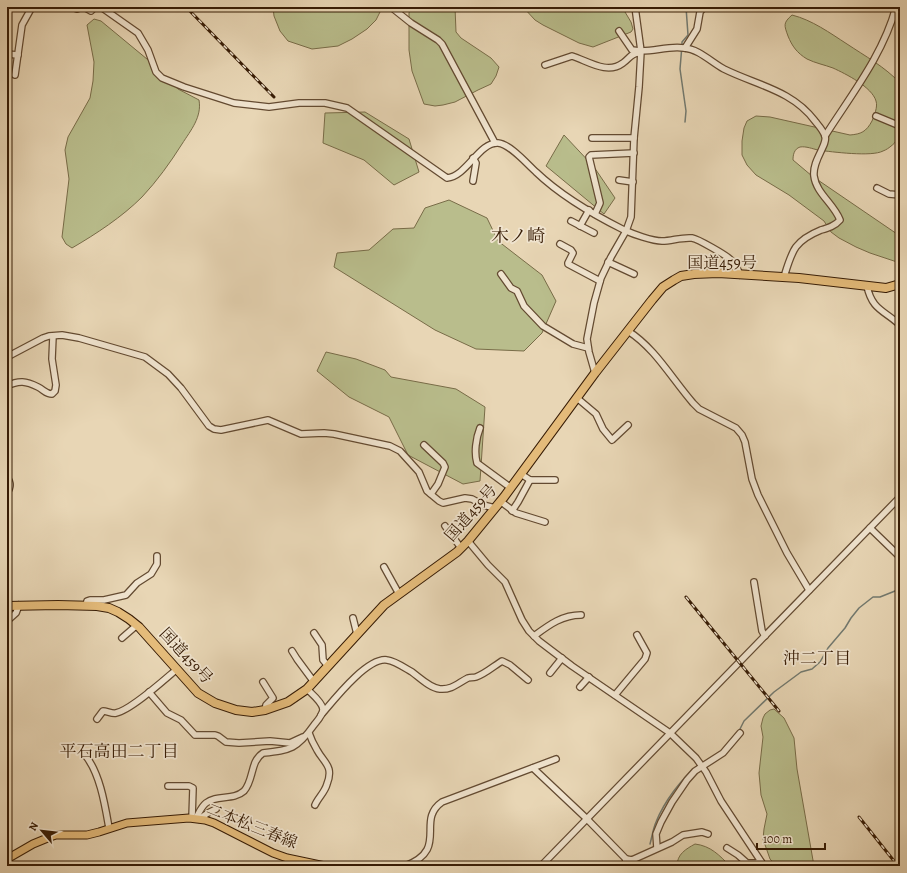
<svg xmlns="http://www.w3.org/2000/svg" width="907" height="873" font-family="Alegreya,'Noto Serif JP',serif">
<style>
.green{fill:#b9bd8c;stroke:#786c48}
.lines{fill:none;stroke-linecap:round;stroke-linejoin:round}
.stream{stroke:#72796f;stroke-width:1.5}
.minor-casing{stroke:#634a31;stroke-width:8}
.major-casing{stroke:#371c05;stroke-width:9}
.highway-casing{stroke:#371c05;stroke-width:10}
.minor{stroke:#f0e4cf;stroke-width:5.5}
.major{stroke:#e4bb7a;stroke-width:7}
.highway{stroke:#e4bb7a;stroke-width:8}
.rail-casing{stroke:#371c05;stroke-width:3}
.rail{stroke:#f0e4cf;stroke-width:1.5;stroke-dasharray:4.5;stroke-linecap:butt}
.labels{text-anchor:middle;dominant-baseline:central;stroke-width:3.5;stroke-linejoin:round;paint-order:stroke}
.street-label{font-size:16px;fill:#371c05;stroke:#f0e4cf}
.neighbourhood-label{font-size:17px;fill:#371c05;stroke:#f0e4cf}
.quarter-label{font-size:18px;fill:#371c05;stroke:#f0e4cf}
</style>
<rect width="100%" height="100%" fill="#e8d6b5"/>
<filter id="stains"><feTurbulence type="fractalNoise" baseFrequency=".005" numOctaves="4"/><feColorMatrix values="0 0 0 0 .2 0 0 0 0 .09 0 0 0 0 .02 0 0 0 .5 -.17"/></filter>
<radialGradient id="worn" r=".72"><stop offset=".6" stop-color="#630" stop-opacity="0"/><stop offset="1" stop-color="#630" stop-opacity=".3"/></radialGradient>
<g class="green">
<polygon points="273,7 382,7 382,8 376,20 367,29 352,39 338,46 312,49 288,41 280,31 274,16"/>
<polygon points="411,7 455,7 456,32 461,38 491,58 499,67 496,76 491,84 478,90 455,102 443,105 435,106 424,104 412,71 409,50 409,13"/>
<polygon points="523,7 622,7 631,22 633,29 631,32 593,47 579,43 543,25 535,20"/>
<path d="M792,15C812,20 830,33 847,44C865,56 885,67 900,83V137C896,142 889,149 883,151C872,157 832,152 818,150C813,149 806,146 800,147C794,149 793,155 793,160L812,176L900,236V263L870,253L856,247L839,238L831,232L824,221L789,195L756,175L747,165L742,155V141L744,128L747,121L756,116L770,117L850,135C861,134 866,132 872,121C874,116 878,107 876,101C872,87 846,74 833,68C825,65 815,63 807,59C797,53 792,46 788,36C784,25 783,23 792,15Z"/>
<path d="M94,19L101,21L153,64L164,76L178,89L199,100C202,117 191,130 182,144C170,163 157,181 142,197C122,217 96,234 72,248L66,244L62,237L69,179L65,150L68,137L90,98L93,81L94,62L87,25Z"/>
<polygon points="365,112 409,139 419,172 394,185 364,160 323,143 325,113"/>
<polygon points="564,135 594,167 615,198 604,214 546,166"/>
<polygon points="449,200 487,218 498,241 542,275 556,301 542,333 524,351 476,349 435,330 334,267 337,253 369,250 393,229 414,228 425,208"/>
<polygon points="326,352 356,359 385,370 391,377 456,389 485,407 480,481 463,484 408,455 389,417 349,397 317,371"/>
<polygon points="774,709 784,718 794,738 797,769 814,866 776,866 770,859 763,839 764,829 767,814 761,795 759,773 763,737 761,726 763,718 765,714 770,710"/>
<path d="M695,844C711,846 719,855 730,866H677C677,854 686,849 695,844Z"/>
</g>
<g class="lines">
<g class="stream">
<polyline points="685,122 686,111 680,69 682,45 682,42 688,35 686,7"/>
<polyline points="739,731 744,721 774,692 801,672 812,669 820,662 828,648 845,628 851,618 859,608 873,597 880,597 900,589"/>
<path d="M650,844C652,837 653,829 656,822C664,802 681,779 698,765"/>
</g>
<g class="minor-casing">
<g id="minor">
<polyline points="72,7 77,9 82,7"/>
<polyline points="84,7 91,11 95,7"/>
<path d="M101,7L138,33L148,50L156,72L162,78L184,87L234,103L269,107L299,103H325L347,108L447,178C467,176 479,142 498,143C510,144 527,164 536,172C560,195 594,215 624,230C633,234 652,241 662,241C672,241 681,237 692,238C698,239 726,255 731,260C736,264 738,270 740,275"/>
<polyline points="391,7 411,23 438,40 442,44 495,143"/>
<path d="M619,31L632,50C649,54 667,45 684,48C699,49 711,62 724,69C756,85 792,90 815,121C819,126 823,130 825,136C828,145 812,160 814,176C816,193 834,204 840,220C835,226 828,228 821,230C794,241 792,251 784,277"/>
<polyline points="685,48 697,29 700,12 704,7"/>
<polyline points="7,54 18,55"/>
<path d="M545,65L572,56C588,61 607,75 623,63C629,59 631,53 639,53"/>
<polyline points="15,75 22,25 32,7"/>
<polyline points="876,116 900,126"/>
<path d="M825,136C851,95 883,55 896,7"/>
<polyline points="592,138 634,138"/>
<polyline points="619,180 633,182"/>
<polyline points="473,181 476,163 473,158"/>
<polyline points="877,188 889,194 900,195"/>
<polyline points="595,214 600,203 589,157 591,155 634,153"/>
<polyline points="571,221 594,233"/>
<polyline points="580,226 589,210"/>
<polyline points="560,244 571,250 573,253 568,263 568,264 600,281"/>
<polyline points="608,262 634,274"/>
<polyline points="501,274 511,288 517,291 524,306 543,326 573,344 588,348"/>
<path d="M867,286C872,310 884,310 900,325"/>
<path d="M628,331C655,348 672,379 693,403L699,409L736,428L742,435L745,442L752,479L758,495L787,553L809,590"/>
<polyline points="7,357 43,338 49,336 62,335 79,338 145,357 168,374 181,388 209,426 214,429 221,430 268,420 301,434 324,433 334,434 390,446 400,451 419,472 427,491 439,501 443,503 465,498 472,499 483,505 495,508"/>
<polyline points="595,373 589,352 587,339 594,303 601,278 611,257 626,231 631,217 634,138 639,87 641,51 635,7"/>
<path d="M7,386C19,380 26,381 38,387C44,390 46,394 52,394L55,391L56,385L52,359L53,336"/>
<polyline points="577,398 596,414 603,429 612,440 628,425"/>
<path d="M480,428C476,438 474,453 477,463L511,488"/>
<polyline points="424,445 443,463 445,467 438,484 431,494"/>
<polyline points="521,474 530,480 555,480"/>
<path d="M7,477C11,483 11,487 7,493"/>
<polyline points="500,501 516,513 545,522"/>
<polyline points="512,511 518,502 530,480"/>
<polyline points="445,526 461,548"/>
<polyline points="870,528 900,557"/>
<polyline points="468,541 488,565 505,582 522,620 529,631 539,641 572,666 670,733 696,758 706,772 721,801 764,866"/>
<polyline points="384,567 399,594"/>
<polyline points="754,582 762,631 765,636"/>
<polyline points="86,606 87,601 90,600 104,600 126,595 137,583 151,574 157,564 157,556"/>
<polyline points="353,618 357,634"/>
<polyline points="7,621 16,613 19,605"/>
<polyline points="314,633 322,645 323,660 328,666"/>
<path d="M534,636C549,625 562,615 581,615"/>
<polyline points="122,638 137,625"/>
<polyline points="292,651 297,659 314,682"/>
<polyline points="550,673 562,658"/>
<polyline points="263,682 273,698 266,705 265,710"/>
<polyline points="580,687 589,677"/>
<polyline points="149,692 167,713 181,720 195,735 215,735 218,736 226,742 239,743 270,741 290,743 303,737"/>
<polyline points="615,695 645,659 647,653 637,635"/>
<path d="M321,715C333,701 367,657 387,660C395,661 405,668 412,672C420,678 430,688 440,689C452,690 458,683 468,678C471,677 473,678 476,677C485,674 494,666 502,661L510,665L528,680"/>
<path d="M97,719L103,711C107,711 112,714 116,713C131,710 164,680 177,669"/>
<path d="M309,733C311,739 314,745 317,750C324,763 334,766 327,784C325,792 318,798 315,805"/>
<path d="M85,755C100,773 105,805 109,828"/>
<polyline points="533,768 586,818 626,859 632,860 672,842 683,835 702,832 708,834"/>
<polyline points="168,786 189,786 193,788 192,818"/>
<path d="M196,818C199,813 201,807 206,803C217,794 233,801 244,791C254,780 250,761 263,753C291,750 297,749 314,725C318,720 323,715 323,709C322,702 312,694 307,689"/>
<polyline points="199,819 208,813 216,809"/>
<polyline points="657,848 656,834 661,822 672,802 687,780 695,771 723,753 740,733"/>
<polyline points="727,848 738,855 747,863 756,863 761,862"/>
<path d="M405,866C450,849 415,821 442,802L556,759"/>
<polyline points="541,866 900,497"/>
<polyline points="625,866 626,859"/>
</g>
</g>
<g class="major-casing">
<polyline id="major" points="7,859 33,844 50,837 56,835 87,835 99,832 127,823 189,818 205,820 214,823 273,853 287,858 325,866"/>
</g>
<g class="highway-casing">
<polyline id="highway" points="7,606 58,605 97,606 109,608 118,612 129,619 139,627 198,693 215,703 236,710 252,712 265,710 288,702 307,689 384,605 457,552 468,541 504,497 595,373 652,300 663,287 674,280 681,276 694,274 718,273 799,278 886,288 900,284"/>
</g>
<use href="#minor" class="minor"/>
<use href="#major" class="major"/>
<use href="#highway" class="highway"/>
<g class="rail-casing">
<g id="rail">
<polyline points="186,7 274,97"/>
<polyline points="686,597 779,711"/>
<polyline points="859,817 898,866"/>
</g>
</g>
<use href="#rail" class="rail"/>
</g>
<g class="labels">
<g class="street-label">
<text x="722" y="263">国道459号</text>
<text transform="translate(471 513) rotate(-49)">国道459号</text>
<text transform="translate(186 656) rotate(47)">国道459号</text>
<text transform="translate(252 826) rotate(22)">二本松三春線</text>
</g>
<g class="neighbourhood-label">
<text x="817" y="658">沖二丁目</text>
<text x="119" y="751">平石高田二丁目</text>
</g>
<g class="quarter-label">
<text x="518" y="236">木ノ崎</text>
</g>
</g>
<rect width="907" height="873" fill="none" stroke="#e8d6b5" stroke-width="24"/>
<rect x="8" y="8" width="891" height="857" fill="none" stroke="#371c05" stroke-width="2"/>
<rect x="12" y="12" width="883" height="849" fill="none" stroke="#371c05"/>
<g transform="translate(42 831) rotate(298)" stroke="#f0e4cf" stroke-width="3" paint-order="stroke">
<path d="M0-3L7 15L0 10L-7 15Z" fill="#371c05"/>
<text y="-6" font-size="11" font-weight="bold" text-anchor="middle" fill="#371c05">N</text>
</g>
<path d="M757 843v6h68v-6" fill="none" stroke="#371c05" stroke-width="2"/>
<text x="763" y="843" font-size="12" fill="#371c05" stroke="#f0e4cf" stroke-width="3" paint-order="stroke">100 m</text>
<rect width="100%" height="100%" filter="url(#stains)"/>
<rect width="100%" height="100%" fill="url(#worn)"/>
</svg>
